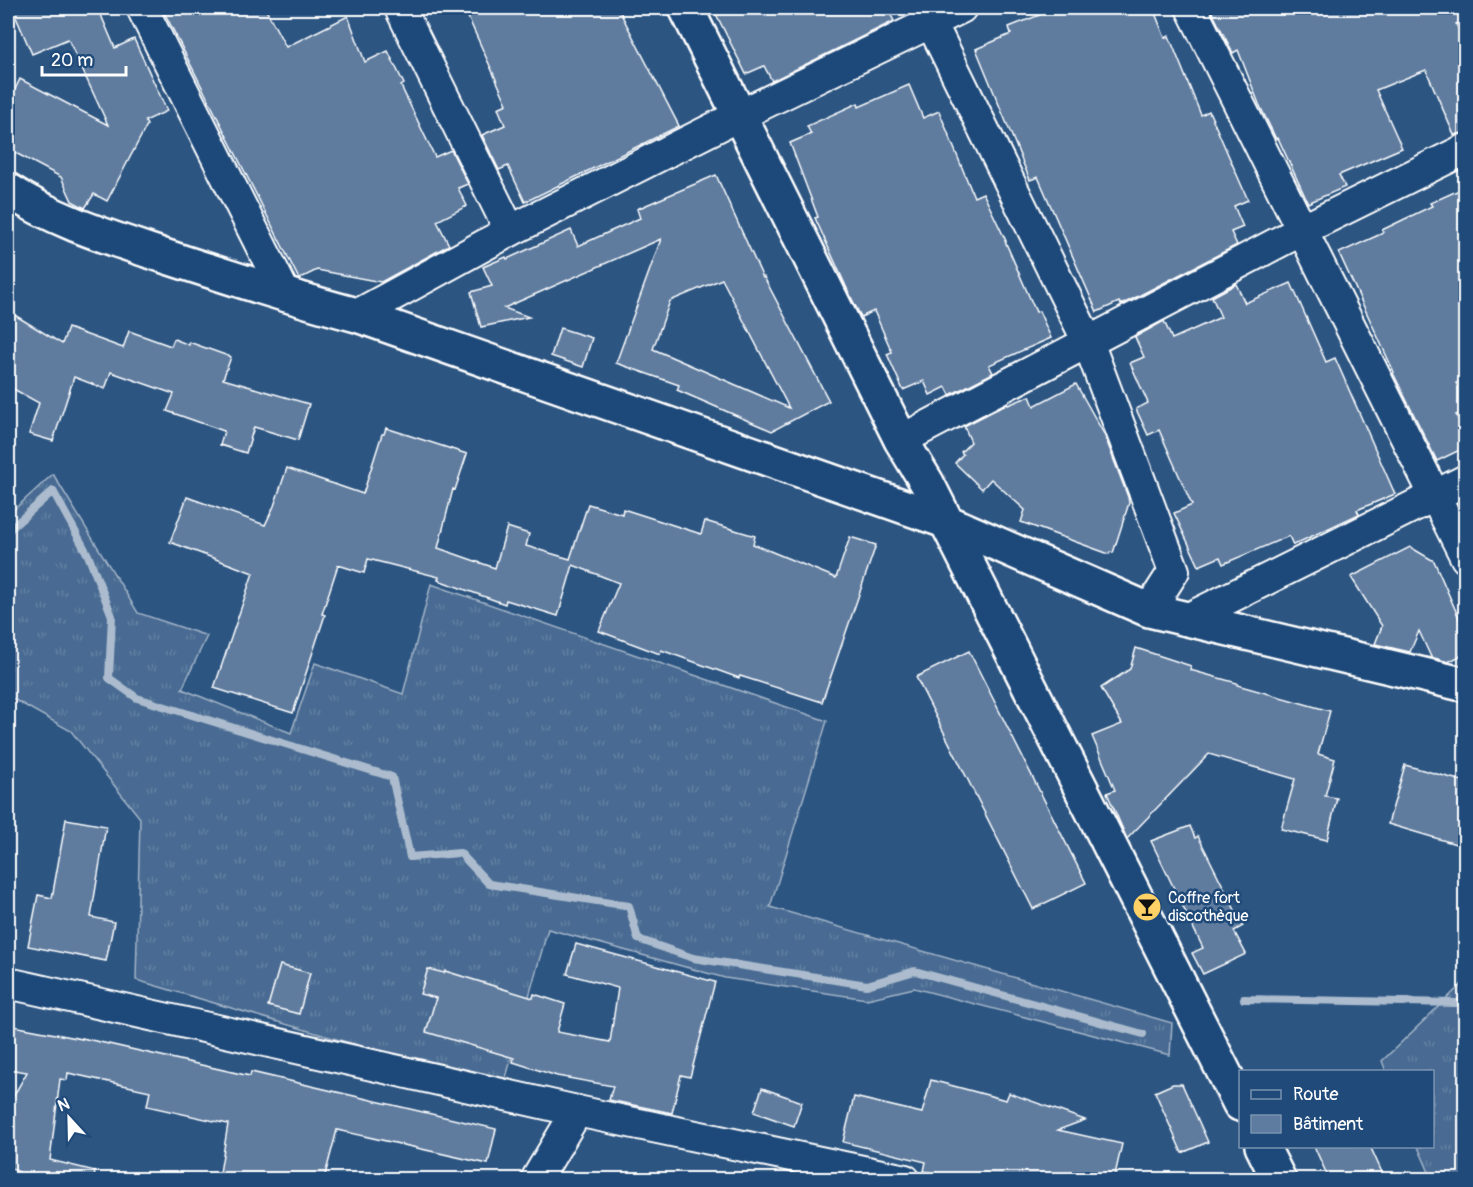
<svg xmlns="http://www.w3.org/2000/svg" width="1473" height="1187" font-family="Pangolin,sans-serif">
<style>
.grass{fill:url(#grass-tufts);stroke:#a4b5c8;stroke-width:1.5}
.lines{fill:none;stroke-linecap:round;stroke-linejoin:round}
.stream{stroke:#acbcce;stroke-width:8}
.building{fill:#5e7c9f;stroke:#fff;stroke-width:1.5;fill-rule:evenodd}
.minor-casing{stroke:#fff;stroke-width:34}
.tertiary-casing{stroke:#fff;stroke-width:38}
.minor{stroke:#1f4a7a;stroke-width:30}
.tertiary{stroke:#1f4a7a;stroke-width:33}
.labels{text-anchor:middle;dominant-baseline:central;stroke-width:5;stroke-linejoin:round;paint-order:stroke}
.poi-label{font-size:16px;fill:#fff;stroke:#1f4a7a;text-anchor:start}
</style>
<defs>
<pattern id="grass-tufts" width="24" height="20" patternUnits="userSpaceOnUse" patternTransform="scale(1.5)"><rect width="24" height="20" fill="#486b92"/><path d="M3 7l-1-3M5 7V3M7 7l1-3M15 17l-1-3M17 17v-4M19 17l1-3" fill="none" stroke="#6381a2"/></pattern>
</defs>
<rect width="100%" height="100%" fill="#2c5582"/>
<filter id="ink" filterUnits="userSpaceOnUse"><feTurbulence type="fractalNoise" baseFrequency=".0167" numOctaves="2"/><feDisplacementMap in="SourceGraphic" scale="12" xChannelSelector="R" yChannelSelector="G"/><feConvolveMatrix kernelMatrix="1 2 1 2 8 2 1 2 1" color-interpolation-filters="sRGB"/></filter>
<g filter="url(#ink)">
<g class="grass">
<polygon points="53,474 138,613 207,636 182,689 291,733 315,663 403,694 431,584 827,721 770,907 1172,1023 1170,1055 914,988 867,999 725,978 548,929 503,1088 136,980 140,818 71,731 8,696 8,515"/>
<polygon points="1465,981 1465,1174 1456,1179 1432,1179 1418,1147 1432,1146 1432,1072 1386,1071 1382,1061"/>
</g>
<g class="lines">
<g class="stream">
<polyline points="8,531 53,491 88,555 112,616 109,678 137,698 392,777 410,857 460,853 489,884 629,906 638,939 693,958 867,985 915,971 1143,1034"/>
<polyline points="1244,999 1456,1003 1466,1000"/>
</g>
</g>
<g class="building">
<polygon points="12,8 98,8 115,48 134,39 167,111 145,121 147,125 107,201 94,194 85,208 72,201 61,177 8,149 8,104 20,79 108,125 68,39 32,54"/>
<polygon points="162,8 265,8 286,47 348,16 365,62 388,51 404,84 401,86 435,157 451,150 468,184 458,188 467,206 437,221 449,245 381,282 317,270 299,279"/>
<polygon points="464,8 618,8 679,126 525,202 508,166 499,170 482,135 505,125 498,108 507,104"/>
<polygon points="713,8 887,8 894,21 772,81 764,66 746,74"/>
<polygon points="1057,8 1153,8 1165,38 1169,36 1201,115 1209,111 1248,200 1234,206 1243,227 1231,232 1237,245 1121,305 1119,302 1097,312 1038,177 1030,180 976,49 1011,34 1009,27"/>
<polygon points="1210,8 1466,8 1466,20 1456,24 1466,46 1466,132 1454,135 1426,70 1376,90 1402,148 1339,175 1345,187 1308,203 1278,138 1276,139 1259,104 1238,50 1233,53"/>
<polygon points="909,85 923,118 939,111 974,197 983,193 1006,241 1005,241 1036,312 1039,311 1051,338 989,365 993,373 950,395 946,387 930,395 924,381 903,390 887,354 892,352 874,311 861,317 849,293 815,218 818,217 790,143 811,134 807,126 858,103 859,107"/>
<path d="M716,175L763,278L764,277L829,401L772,431L677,390L679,385L616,363L661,239L504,308L529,317L481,327L471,292L492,286L483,267L506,257L507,259L571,230L578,246L640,218L637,209ZM722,279L789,408L653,349L670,301Z"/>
<polygon points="1466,187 1466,378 1456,383 1466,403 1466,411 1456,415 1466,436 1466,447 1437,461 1393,373 1394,372 1339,253 1383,233 1382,230 1432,206 1430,203"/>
<polygon points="1291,283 1326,362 1335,358 1395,494 1357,510 1359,514 1293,545 1289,536 1223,564 1220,557 1199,566 1174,513 1192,505 1159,430 1148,435 1136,409 1148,403 1130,363 1144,357 1135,337 1164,321 1172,339 1221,317 1212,297 1236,284 1245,303"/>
<polygon points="8,311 62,344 68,328 123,348 129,331 171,346 174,339 189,345 189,342 231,357 223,379 309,404 298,440 254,427 246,453 220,445 224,431 167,411 174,394 111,372 105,389 74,377 53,441 29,434 39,403 8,386"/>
<polygon points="560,328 592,338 583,367 551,356"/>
<polygon points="1076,384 1104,434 1128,497 1129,503 1113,553 1110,552 1109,554 1021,522 1025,510 991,479 982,489 955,463 963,454 961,452 971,442 964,426 1007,404 1008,405 1030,396 1034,406"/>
<polygon points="386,428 467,454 455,490 453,489 438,548 495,568 507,527 529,534 526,546 570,559 588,504 622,514 623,509 701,534 705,521 755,536 753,544 836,578 850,537 876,545 822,702 740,676 739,678 661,650 660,654 599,631 619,583 573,565 558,616 506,600 505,604 438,580 439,577 368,559 364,573 338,565 322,614 325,615 293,713 214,688 253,573 170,542 187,497 265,525 274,506 287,468 363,494 382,434 384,434"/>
<polygon points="1410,547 1434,561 1466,634 1466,653 1448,662 1431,657 1419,631 1410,652 1375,644 1382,626 1351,577"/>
<polygon points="1136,648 1191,666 1190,670 1237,683 1237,685 1330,711 1318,754 1335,759 1325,796 1337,798 1327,840 1281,829 1295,779 1209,754 1127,839 1107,793 1115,790 1092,736 1122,724 1101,688 1130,669"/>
<polygon points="969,651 1086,883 1033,909 916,677"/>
<polygon points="1405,765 1466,782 1466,847 1388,824"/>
<polygon points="66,819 106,826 91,917 114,922 106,961 28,946 38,895 52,898"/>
<polygon points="1190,826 1195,838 1198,836 1243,926 1234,931 1246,954 1203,974 1192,953 1203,948 1151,841"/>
<polygon points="576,944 715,982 690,1077 681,1075 672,1113 609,1100 613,1086 557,1076 513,1062 514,1058 426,1032 436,998 420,994 428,969 444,973 445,971 533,998 534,994 565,1004 557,1032 610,1042 618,988 567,974"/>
<polygon points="280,965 310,973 299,1014 268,1006"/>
<polygon points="8,1025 82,1039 82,1038 250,1076 251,1072 496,1129 488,1164 337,1130 324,1179 219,1179 228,1124 147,1106 150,1091 68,1073 67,1080 60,1079 50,1160 95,1171 94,1179 34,1179 8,1167 8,1106 27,1072 8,1069"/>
<polygon points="931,1080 1006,1100 1009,1093 1085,1120 1058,1130 1122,1144 1114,1179 958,1179 924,1171 926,1162 843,1142 854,1097 922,1113"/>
<polygon points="1173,1084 1182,1084 1208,1142 1182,1153 1155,1092"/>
<polygon points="762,1088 802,1102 794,1126 754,1112"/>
<polygon points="1314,1146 1370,1146 1385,1179 1329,1179"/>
</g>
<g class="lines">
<g class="minor-casing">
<g id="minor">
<polyline points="142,8 286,296"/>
<polyline points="400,8 510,231"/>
<polyline points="924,8 1088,342 1174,571 1149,610"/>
<polyline points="1191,8 1466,558"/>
<polyline points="357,315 510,231 740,115 961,8"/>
<polyline points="901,440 1302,230 1466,149"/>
<polyline points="1185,620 1466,480"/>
<polyline points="8,983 577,1111 905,1180"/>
<polyline points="536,1180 577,1111"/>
</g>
</g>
<g class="tertiary-casing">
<g id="tertiary">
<polyline points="686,8 901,440 927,483 1240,1104"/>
<path d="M8,190C55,221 111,238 164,256C228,277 292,298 357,315L945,521L1149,610L1466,685"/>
<polyline points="1262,1146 1279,1180"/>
</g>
</g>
<use href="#minor" class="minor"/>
<use href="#tertiary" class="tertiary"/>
</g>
</g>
<defs>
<g id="bar-disc" transform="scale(1.5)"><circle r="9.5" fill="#ffd166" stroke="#1f4a7a"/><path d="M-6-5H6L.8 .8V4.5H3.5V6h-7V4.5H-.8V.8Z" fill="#111"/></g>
</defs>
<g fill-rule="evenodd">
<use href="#bar-disc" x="1147" y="907"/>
</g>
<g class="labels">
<g class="poi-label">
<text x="1168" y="898">Coffre fort<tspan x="1168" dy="18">discothèque</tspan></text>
</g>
</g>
<rect width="1473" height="1187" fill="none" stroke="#1f4a7a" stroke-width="30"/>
<rect x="15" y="15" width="1443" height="1157" fill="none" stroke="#fff" stroke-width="2" filter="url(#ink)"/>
<rect x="1239" y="1070" width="195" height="78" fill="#1f4a7a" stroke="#7992af" stroke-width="1.5"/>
<rect x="1251" y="1090" width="30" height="9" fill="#1f4a7a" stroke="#7992af" stroke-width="1.5"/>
<text x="1293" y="1100" font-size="18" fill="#ffffff">Route</text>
<rect x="1251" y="1115" width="30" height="18" fill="#5e7c9f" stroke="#7992af" stroke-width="1.5"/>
<text x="1293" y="1130" font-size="18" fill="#ffffff">Bâtiment</text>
<g transform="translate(69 1118) rotate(338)" stroke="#1f4a7a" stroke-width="4.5" paint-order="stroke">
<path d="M0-4.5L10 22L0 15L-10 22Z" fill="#ffffff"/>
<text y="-9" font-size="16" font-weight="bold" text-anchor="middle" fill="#ffffff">N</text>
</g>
<path d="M42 66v9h84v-9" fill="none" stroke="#ffffff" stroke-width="3"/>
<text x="51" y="66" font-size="18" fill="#ffffff" stroke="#1f4a7a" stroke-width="4.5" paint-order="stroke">20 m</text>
</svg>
